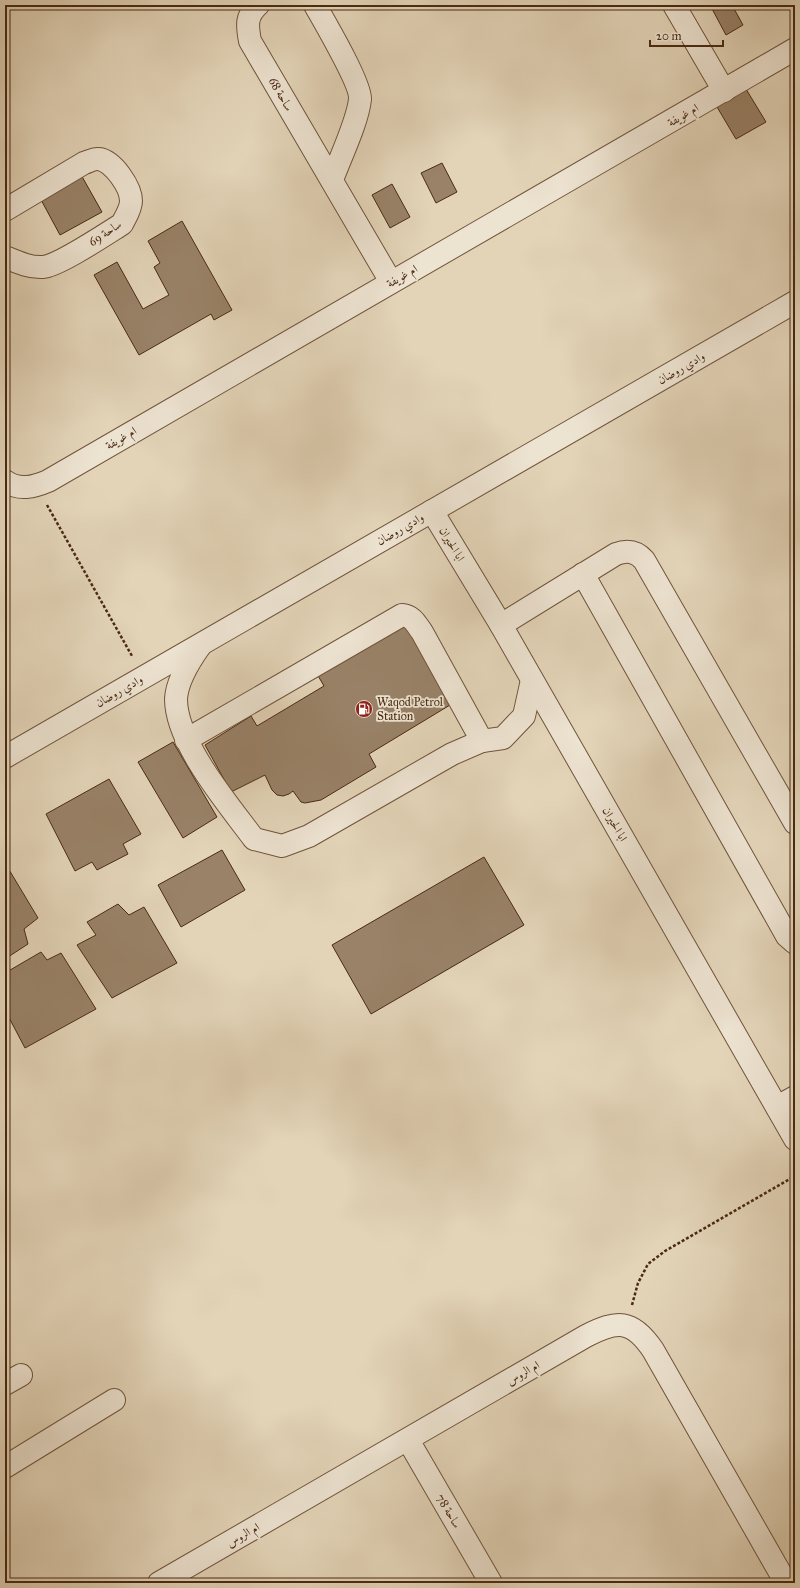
<svg xmlns="http://www.w3.org/2000/svg" width="800" height="1588" font-family="'IM FELL Great Primer',Amiri,serif">
<style>
.building{fill:#998268;stroke:#492a12}
.lines{fill:none;stroke-linecap:round;stroke-linejoin:round}
.minor-casing{stroke:#70543c;stroke-width:24}
.path{stroke:#492a12;stroke-width:2.5;stroke-dasharray:3 2;stroke-linecap:butt}
.minor{stroke:#ede3d1;stroke-width:22}
.labels{text-anchor:middle;dominant-baseline:central;stroke-width:3.5;stroke-linejoin:round;paint-order:stroke}
.street-label{font-size:12px;fill:#492a12;stroke:#ede3d1}
.poi-label{font-size:12px;fill:#492a12;stroke:#ede3d1;text-anchor:start}
</style>
<rect width="100%" height="100%" fill="#e3d4b8"/>
<filter id="stains"><feTurbulence type="fractalNoise" baseFrequency=".005" numOctaves="4"/><feColorMatrix values="0 0 0 0 .2 0 0 0 0 .09 0 0 0 0 .02 0 0 0 .5 -.17"/></filter>
<radialGradient id="worn" r=".72"><stop offset=".6" stop-color="#630" stop-opacity="0"/><stop offset="1" stop-color="#630" stop-opacity=".3"/></radialGradient>
<g class="building">
<polygon points="710,5 732,5 743,25 726,35"/>
<polygon points="746,89 766,122 736,139 717,107"/>
<polygon points="442,163 457,192 436,203 421,173"/>
<polygon points="80,173 102,212 60,235 39,196"/>
<polygon points="392,184 410,217 390,228 372,195"/>
<polygon points="182,221 232,310 214,320 211,314 139,355 94,275 117,262 143,309 169,295 154,267 160,263 148,241"/>
<polygon points="408,620 455,702 369,754 376,767 321,800 305,803 301,802 293,791 289,794 283,796 277,795 272,790 265,775 231,792 205,745 251,716 257,726 324,686 317,674"/>
<polygon points="173,742 217,817 183,838 138,762"/>
<polygon points="109,779 141,834 123,844 128,854 97,870 92,862 75,871 46,814"/>
<polygon points="222,850 245,890 181,927 158,885"/>
<polygon points="484,857 524,925 371,1014 332,945"/>
<polygon points="5,863 38,918 24,929 28,944 5,959"/>
<polygon points="118,904 129,915 144,907 177,963 112,998 77,945 96,935 87,922"/>
<polygon points="41,952 47,960 61,953 96,1009 25,1048 5,1010 5,988 10,984 5,976 5,973"/>
</g>
<g class="lines">
<g class="minor-casing">
<g id="minor">
<path d="M258,5C246,16 247,25 250,41L391,282"/>
<path d="M315,5C324,21 361,84 360,99C358,121 340,158 332,180"/>
<polyline points="674,5 724,91"/>
<path d="M5,210L84,163C88,162 94,158 99,159C113,161 131,187 131,201C131,209 125,218 122,224C106,234 58,266 43,267C30,268 17,262 5,257"/>
<path d="M5,481C19,491 34,487 48,481L795,49"/>
<polyline points="432,511 501,625 795,1139"/>
<polyline points="583,574 787,936 795,943"/>
<path d="M501,625L616,554C627,550 636,551 644,560L795,823"/>
<path d="M200,646C190,660 177,681 176,699C176,743 228,804 254,839L282,846L309,836L452,754L482,741L503,738L524,716L532,680"/>
<path d="M186,740L402,615C413,616 416,624 422,632L482,741"/>
<polyline points="5,757 795,302"/>
<polyline points="777,1107 795,1097"/>
<polyline points="5,1384 21,1375"/>
<polyline points="408,1440 491,1583"/>
<polyline points="5,1467 114,1400"/>
<path d="M159,1583L586,1336C617,1320 632,1319 653,1350L786,1583"/>
</g>
</g>
<g class="path">
<polyline points="47,505 132,656"/>
<polyline points="632,1305 638,1283 648,1264 665,1251 795,1176"/>
</g>
<use href="#minor" class="minor"/>
</g>
<defs>
<g id="fuel-disc" transform="scale(0.9)"><circle r="9.5" fill="#8f2418" stroke="#ede3d1"/><path d="M-5.5-6h7V0h2V4h1.3V-2.5L3-4.5l.8-.8L6-3V5H2.5V1h-1V6h-7ZM-4.2-4.7v3.2H.2V-4.7Z" fill="#fff"/></g>
</defs>
<g fill-rule="evenodd">
<use href="#fuel-disc" x="364" y="709"/>
</g>
<g class="labels">
<g class="street-label">
<text transform="translate(281 94) rotate(60)">ساحة 68</text>
<text transform="translate(683 115) rotate(-30)">ام غويفة</text>
<text transform="translate(105 233) rotate(-34)">ساحة 69</text>
<text transform="translate(402 276) rotate(-30)">ام غويفة</text>
<text transform="translate(681 368) rotate(-30)">وادي روضان</text>
<text transform="translate(121 438) rotate(-30)">ام غويفة</text>
<text transform="translate(400 529) rotate(-30)">وادي روضان</text>
<text transform="translate(452 544) rotate(59)">ابا الحيران</text>
<text transform="translate(119 691) rotate(-30)">وادي روضان</text>
<text transform="translate(615 824) rotate(60)">ابا الحيران</text>
<text transform="translate(523 1373) rotate(-30)">ام الروس</text>
<text transform="translate(449 1511) rotate(60)">ساحة 78</text>
<text transform="translate(243 1535) rotate(-30)">ام الروس</text>
</g>
<g class="poi-label">
<text x="377" y="702">Waqod Petrol<tspan x="377" dy="14">Station</tspan></text>
</g>
</g>
<rect width="800" height="1588" fill="none" stroke="#e3d4b8" stroke-width="20"/>
<rect x="6" y="6" width="788" height="1576" fill="none" stroke="#492a12" stroke-width="2"/>
<rect x="10" y="10" width="780" height="1568" fill="none" stroke="#492a12"/>
<path d="M650 40v6h73v-6" fill="none" stroke="#492a12" stroke-width="2"/>
<text x="656" y="40" font-size="12" fill="#492a12" stroke="#ede3d1" stroke-width="3" paint-order="stroke">20 m</text>
<rect width="100%" height="100%" filter="url(#stains)"/>
<rect width="100%" height="100%" fill="url(#worn)"/>
</svg>
